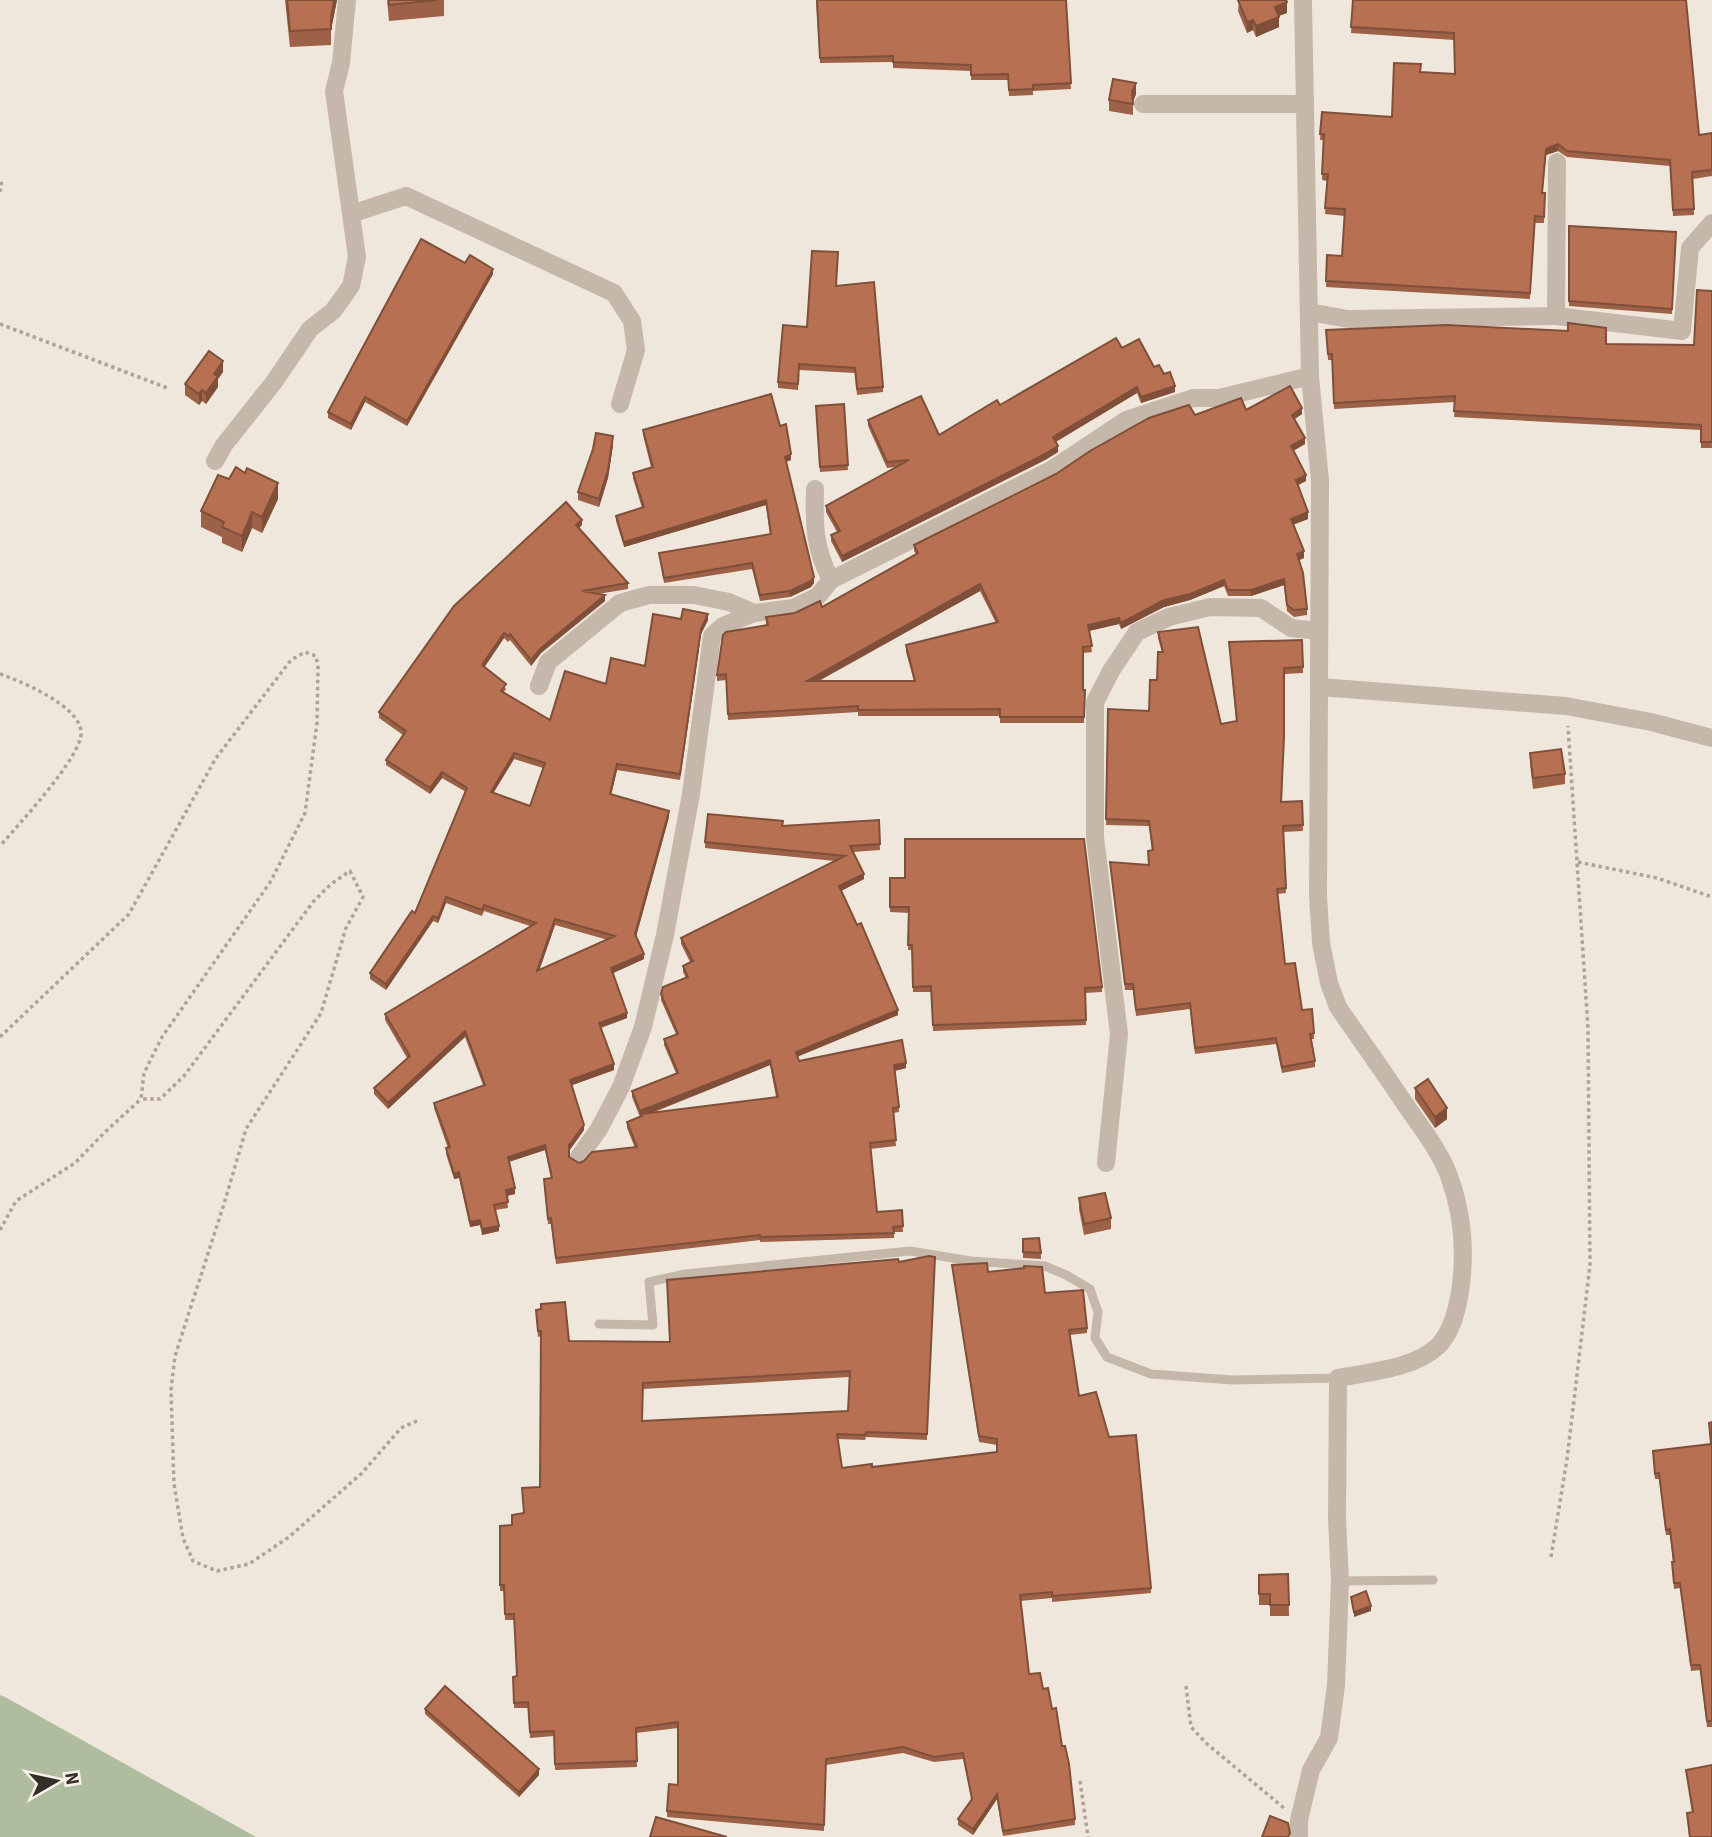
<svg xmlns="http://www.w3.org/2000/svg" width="1712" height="1837" font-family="'Source Sans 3',sans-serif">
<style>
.green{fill:#b0bc9e}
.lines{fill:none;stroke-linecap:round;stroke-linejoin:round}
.path{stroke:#b1a294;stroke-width:3.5;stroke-dasharray:3.5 3.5;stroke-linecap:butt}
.service{stroke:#c5b8aa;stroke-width:9}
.minor{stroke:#c5b8aa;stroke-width:18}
.wall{fill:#9d6147;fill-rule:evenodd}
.shaded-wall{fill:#804f39}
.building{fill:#b77152;stroke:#804f39;stroke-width:2;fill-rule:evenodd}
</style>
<rect width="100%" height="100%" fill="#efe7dc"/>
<polygon class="green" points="0,1695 5,1697 256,1837 0,1837"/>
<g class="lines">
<g class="path">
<polyline points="0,192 2,179"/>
<polyline points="0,324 170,389"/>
<path d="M0,674C21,681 80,706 81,732C83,756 17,826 0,846"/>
<polyline points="1578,862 1657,878 1712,897"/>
<polyline points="0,1037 129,914 216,758 291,660 305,652 316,656 318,667 317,723 305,813 271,881 162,1037 144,1073 141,1099 160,1099 184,1076 313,902 331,884 350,871 363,897 346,928 321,1013 246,1129 224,1204 175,1356 171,1390 174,1484 183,1538 193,1561 217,1571 249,1564 289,1537 362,1473 401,1428 419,1420"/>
<polyline points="0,1230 16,1201 75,1163 105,1132 141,1099"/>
<polyline points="1551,1557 1567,1459 1590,1265 1588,1028 1568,726"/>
<polyline points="1186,1686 1191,1727 1206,1743 1284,1808"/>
<polyline points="1080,1781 1088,1837"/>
</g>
<g class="service">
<polyline points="599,1324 653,1325 649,1282 685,1274 910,1251 971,1261 1045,1266 1066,1275 1090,1289 1098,1312 1095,1338 1107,1357 1151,1374 1232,1380 1338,1378"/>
<polyline points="1340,1581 1433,1580"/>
</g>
<g class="minor">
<polyline points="1143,104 1304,104"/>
<polyline points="351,214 406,196 614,293 632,321 636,350 620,404"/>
<polyline points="1309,312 1348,319 1556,316 1557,162"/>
<polyline points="1556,316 1682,331 1690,248 1712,223"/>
<polyline points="215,461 224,445 274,382 310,329 333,311 351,286 357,257 334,91 341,63 347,0"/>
<path d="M815,489C814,524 814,548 831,580"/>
<polyline points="539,686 548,662 620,603 649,595 694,595 729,602 754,613 793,608 818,596 831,580 1051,470 1126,420 1193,398 1219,398 1310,376"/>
<polyline points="1320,687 1566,706 1651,722 1712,738"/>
<polyline points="579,1157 599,1129 621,1087 643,1027 665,935 691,794 712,636 723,626 754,613"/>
<polyline points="1106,1163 1119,1034 1095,837 1095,702 1111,671 1137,632 1169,617 1210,607 1261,608 1291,628 1319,631"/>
<path d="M1299,1837V1820L1311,1770L1329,1738L1336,1685L1340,1581L1337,1519L1338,1378C1369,1372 1414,1369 1438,1346C1452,1332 1457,1310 1460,1292C1466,1252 1463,1214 1449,1176C1440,1151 1420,1126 1405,1104C1383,1071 1360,1039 1338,1007L1329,983L1321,943L1318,896L1320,481L1310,376L1303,0"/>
</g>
</g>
<g class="wall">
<polygon points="285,0 337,0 331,30 331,45 290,47"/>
<polygon points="387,0 444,0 444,16 389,21"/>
<polygon points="816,0 1066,0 1071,89 1033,91 1033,95 1009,96 1008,80 971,80 971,71 893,68 893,62 820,63"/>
<polygon points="1239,0 1287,13 1279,16 1279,27 1256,37 1253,30 1247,33 1238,11"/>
<polygon points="1353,0 1686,0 1699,135 1712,133 1712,176 1693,179 1694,215 1673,216 1670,166 1567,157 1558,151 1546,155 1542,193 1545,200 1544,223 1535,223 1530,299 1326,287 1327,255 1342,256 1345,216 1325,214 1327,181 1322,180 1323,140 1320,140 1322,112 1392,117 1421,72 1455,74 1454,40 1351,33"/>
<polygon points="1136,94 1133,102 1133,115 1109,111 1109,100"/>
<polygon points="1569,226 1676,232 1672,314 1569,306"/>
<polygon points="465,263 493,274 407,426 365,402 351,430 328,418 328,412"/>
<polygon points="837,286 883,387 883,392 857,395 855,373 799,370 798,390 778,388 778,382 807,327"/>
<polygon points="1712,291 1712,448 1701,448 1701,430 1454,417 1455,402 1334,409 1332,360 1328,360 1326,330 1606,344 1694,345"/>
<polygon points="1122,348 1154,367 1175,392 1141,403 1137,393 1056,442 1058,452 1045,460 842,562 831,541 831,535 837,532 826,512 826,506 897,467 887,468 868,426 868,420 939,435"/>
<polygon points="223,372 218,379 218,387 206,404 202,401 199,405 185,395 185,384"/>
<polygon points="844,404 848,470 820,472 816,406"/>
<path d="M1246,410L1302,414L1294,419L1305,444L1293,451L1306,481L1298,485L1308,519L1293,525L1304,558L1299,560L1307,609V615L1294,617L1287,611L1284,585L1251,596H1228L1224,586L1190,600L1164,607L1121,629L1119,624L1089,631L1092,652L1083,653V690H1085L1084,723H1000V716H858V712L728,720L726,680L717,681V675L766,626V617L795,613L822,607L916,554L914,551V545L1195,415ZM980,591L996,623L906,645V652L914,681H819Z"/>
<polygon points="780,426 791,460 786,462 814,583 811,587 790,597 760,601 752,569 664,583 659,553 770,535 766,505 624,547 616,521 616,516 642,508 633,478 633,473 651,467 643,435 643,430"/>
<polygon points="613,445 608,478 599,507 578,500 578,492"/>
<polygon points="278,499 262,533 252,528 242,552 222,543 222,537 201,527 201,511"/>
<path d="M582,525L579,528L628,583V589L598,594L605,601L541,653L531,666L510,640L508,642L504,638L484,667L506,689L504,692L550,720L606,684L645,666L681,619L708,620L701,634L680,780L617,770L611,794L669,817L636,937L644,959L613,973L627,1018L601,1028L614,1070L572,1085L584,1130L569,1151V1157L579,1163L635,1148L627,1128V1122L640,1117L632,1097V1091L676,1073L664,1045V1039L676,1034L661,1000V994L686,978L683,972V966L690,962L681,944V938L835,861L705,848V842L782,826L879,820L880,850L853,852L864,879L841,891L898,1015L797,1057L799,1061L906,1068L895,1071L899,1107V1112L893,1113L896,1146L870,1149L877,1212L902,1210L903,1232H894V1238L760,1242V1240L556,1264L551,1224H548L544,1185V1179L551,1178L545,1150L509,1162L515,1194L507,1196L508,1208L495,1210L499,1231L482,1235L480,1225L470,1227L459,1178L454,1179L446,1154V1148H448L434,1108V1103L483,1085L465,1037L388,1109L374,1094V1088L407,1058L385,1020V1014L530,926L484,911L482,916L446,903L438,923L433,921L386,990L370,979V973L415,913L466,792L442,778L430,794L386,765V760L403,735L379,718V712ZM514,759L543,768L530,806L493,793ZM555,925L608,940L539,970ZM770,1065L776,1097L652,1113Z"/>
<polygon points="1158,632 1221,724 1236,721 1229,642 1302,640 1303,673 1284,674 1282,802 1302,801 1303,831 1283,832 1286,893 1277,894 1285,964 1302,1010 1314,1033 1314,1039 1311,1039 1315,1061 1315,1067 1282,1073 1276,1044 1195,1054 1190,1009 1136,1016 1133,990 1125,990 1110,862 1149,865 1148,851 1152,851 1149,826 1106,825 1108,709 1149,711 1157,680 1162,652 1158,638"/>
<polygon points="1530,753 1565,774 1565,784 1533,789 1530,764"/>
<polygon points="890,878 1102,987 1102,992 1085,993 1086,1025 933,1031 931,992 913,992 912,950 908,950 909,913 890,912"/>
<polygon points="1415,1088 1447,1119 1435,1128 1415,1099"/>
<polygon points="1079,1198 1111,1218 1111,1229 1084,1235 1079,1209"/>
<polygon points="1023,1239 1041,1253 1041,1259 1023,1258"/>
<path d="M929,1256L927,1440L866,1437L865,1440L838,1439L842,1468L872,1467L997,1452V1445L979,1442L952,1265L988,1272L1045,1293L1087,1328V1333L1070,1335L1079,1396L1151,1588V1593L1052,1602V1598L1020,1601L1029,1674L1043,1689L1075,1819V1825L1003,1836L997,1799L973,1835L958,1825V1819L972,1800L963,1759L934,1762L903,1753L826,1765L824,1831L667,1817V1811L678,1785V1728L636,1733L637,1767L555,1770L554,1736L530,1738L528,1708H514L513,1677L517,1676L514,1620H505L504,1591H500V1526L512,1525L523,1514L540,1487L541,1336L538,1337L536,1316L569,1341L670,1342L899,1262ZM849,1377L848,1411L642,1421L643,1389Z"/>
<polygon points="1712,1422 1712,1727 1707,1727 1700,1670 1691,1671 1680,1588 1674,1589 1672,1568 1673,1562 1670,1535 1666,1535 1659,1479 1655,1479 1653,1451 1711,1445 1709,1423"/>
<polygon points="1288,1574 1289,1616 1270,1616 1270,1605 1259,1605 1259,1575"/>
<polygon points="425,1709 539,1775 519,1797 425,1714"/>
<polygon points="1686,1770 1712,1837 1689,1837 1687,1813 1692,1812"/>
</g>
<g class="shaded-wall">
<polygon points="334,0 337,0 331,30 331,17"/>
<polygon points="1287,2 1287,13 1275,17 1275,7"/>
<polygon points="1279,17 1279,27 1256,37 1256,26"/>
<polygon points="1253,20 1253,30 1247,33 1247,22"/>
<polygon points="1136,83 1136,94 1132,103 1132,92"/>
<polygon points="1558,144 1558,151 1546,155 1542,199 1546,149"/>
<polygon points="493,269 493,274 407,426 407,421"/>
<polygon points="223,361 223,372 218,379 218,387 206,404 206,393 214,374"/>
<polygon points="1175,386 1175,392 1141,403 1141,397"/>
<polygon points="1137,387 1137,393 1053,443 1053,437"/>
<polygon points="202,390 202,401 199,405 199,394"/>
<polygon points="365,397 365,402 351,430 351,424"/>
<polygon points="1302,408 1302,414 1292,421 1292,415"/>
<polygon points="613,436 613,445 608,478 599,507 599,499"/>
<polygon points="1305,438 1305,444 1291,452 1291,446"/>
<polygon points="1058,446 1058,452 1045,460 842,562 842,556"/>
<polygon points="791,454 791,460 785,462 785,457"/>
<polygon points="1306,475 1306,481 1296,486 1296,480"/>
<polygon points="278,483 278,499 262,533 262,517"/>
<polygon points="766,500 766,505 624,547 624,542"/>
<polygon points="252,512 252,528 242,552 242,536"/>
<polygon points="1308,512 1308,519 1291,525 1291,519"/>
<polygon points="582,520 582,525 576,531 576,525"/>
<polygon points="1304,551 1304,558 1297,561 1297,554"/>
<polygon points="814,577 814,583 811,587 790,597 790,591"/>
<polygon points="1284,579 1284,585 1251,596 1251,590"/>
<polygon points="1224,580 1224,586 1190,600 1164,607 1121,629 1121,623 1164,600"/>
<polygon points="980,584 980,591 807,687 807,681"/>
<polygon points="605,595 605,601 541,653 531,666 531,660 541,648"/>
<polygon points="708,614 708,620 701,634 680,780 701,629"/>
<polygon points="1119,618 1119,624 1088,631 1088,625"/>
<polygon points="504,633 504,638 482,671 482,665"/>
<polygon points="514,753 514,759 491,797 491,792"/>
<polygon points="617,764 617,770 610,800 610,794"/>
<polygon points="442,772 442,778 430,794 430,788"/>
<polygon points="669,811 669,817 635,940 635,934"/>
<polygon points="864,874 864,879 839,892 839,886"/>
<polygon points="446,897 446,903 438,923 438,918"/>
<polygon points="433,916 433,921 386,990 386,984"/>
<polygon points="555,919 555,925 537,977 537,971"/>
<polygon points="644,954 644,959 611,974 611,968"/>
<polygon points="898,1010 898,1015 796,1057 796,1052"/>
<polygon points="627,1013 627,1018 599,1028 599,1023"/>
<polygon points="465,1031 465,1037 388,1109 388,1103"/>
<polygon points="770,1060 770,1065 642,1116 641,1114 640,1117 640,1111"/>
<polygon points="906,1063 906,1068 894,1071 894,1065"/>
<polygon points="614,1064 614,1070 570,1086 570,1080"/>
<polygon points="1447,1108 1447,1119 1435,1128 1435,1117"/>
<polygon points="584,1125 584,1130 569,1151 569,1145"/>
<polygon points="545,1145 545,1150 508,1162 508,1157"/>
<polygon points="459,1172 459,1178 454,1179 454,1174"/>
<polygon points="515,1188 515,1194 506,1196 506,1190"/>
<polygon points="480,1220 480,1225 470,1227 470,1222"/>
<polygon points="499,1226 499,1231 482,1235 482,1229"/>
<polygon points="1371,1606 1371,1611 1354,1617 1354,1612"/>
<polygon points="539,1769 539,1775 519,1797 519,1792"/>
<polygon points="997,1794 997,1799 973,1835 973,1829"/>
</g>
<g class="building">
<polygon points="287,0 334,0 331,17 331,29 290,31"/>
<polygon points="389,0 437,0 389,5"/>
<polygon points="817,0 1066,0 1071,83 1033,85 1033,89 1009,90 1008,74 971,75 971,65 893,62 893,56 820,58"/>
<polygon points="1238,0 1286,0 1287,2 1275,7 1279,17 1256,26 1253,20 1247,22"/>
<polygon points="1353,0 1686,0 1699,135 1712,133 1712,170 1692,172 1694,209 1673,210 1670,160 1567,151 1558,144 1546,149 1542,193 1545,193 1544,217 1535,216 1530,293 1326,281 1327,255 1342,256 1345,209 1325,208 1328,174 1322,174 1324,134 1320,134 1322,112 1392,117 1394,63 1421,64 1420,72 1455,74 1454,33 1351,27"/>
<polygon points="1113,79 1136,83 1132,92 1133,104 1109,100"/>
<polygon points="1569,226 1676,232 1672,309 1569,301"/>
<polygon points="421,239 465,263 470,255 493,269 407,421 365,397 351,424 328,412"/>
<polygon points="812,251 838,252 836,286 874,282 883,387 857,389 855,368 799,364 798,384 778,382 783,325 807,327"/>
<polygon points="1697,290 1712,291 1712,442 1701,442 1701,425 1454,411 1455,396 1334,403 1332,354 1328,354 1326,330 1446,325 1568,331 1568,323 1606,328 1606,344 1694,345"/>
<polygon points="1116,338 1122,348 1139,339 1154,367 1159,365 1164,374 1170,372 1175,386 1141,397 1137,387 1053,437 1058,446 1045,454 842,556 831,535 840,531 826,506 909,460 887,462 868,420 921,396 939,435 997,400 1000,405"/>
<polygon points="209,351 223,361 214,374 218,376 206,393 202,390 199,394 185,384"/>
<path d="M1290,386L1302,408L1292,415L1305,438L1291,446L1306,475L1296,480L1308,512L1291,519L1304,551L1297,554L1303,573L1307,609L1294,610L1287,605L1284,579L1251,590H1228L1224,580L1190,594L1164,600L1121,623L1119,618L1088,625L1092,646L1083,647V690H1085L1084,717H1000V709L858,710V706L728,714L726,674L717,675L723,635L726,632L768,625L766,617L795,613L820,601L822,607L918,553L914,545L1056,474L1090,451L1149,418L1189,405L1195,415L1241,398L1246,410ZM980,584L998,622L906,645L915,681H807Z"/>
<polygon points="771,394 780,426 786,424 791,454 785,457 814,577 811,581 790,591 760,595 752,563 664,578 659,553 771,534 766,500 624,542 616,516 644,507 633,473 653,467 643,430"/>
<polygon points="844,404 848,465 820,467 816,406"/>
<polygon points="596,433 613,436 608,470 599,499 578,492 593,449"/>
<polygon points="236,467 245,473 247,468 278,483 262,517 252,512 242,536 222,527 224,522 201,511 218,475 229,479"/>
<path d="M566,502L582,520L576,525L628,583L582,591L605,595L541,648L531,660L510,634L508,636L504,633L482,665L506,684L501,691L550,720L565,671L606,684L611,658L645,666L653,614L681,619L683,609L708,614L701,629L680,774L617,764L610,794L669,811L635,934L644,954L611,968L627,1013L599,1023L614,1064L570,1080L584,1125L569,1145V1157L579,1163L584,1161L592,1152L637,1147L627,1122L642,1116L641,1114L778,1097L770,1060L640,1111L632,1091L678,1073L664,1039L678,1034L661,994L663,987L688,977L683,966L693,961L681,938L845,856L705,842L708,814L783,821L782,826L879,820L880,844L850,846L864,874L839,886L857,925L861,923L898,1010L796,1052L799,1061L902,1040L906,1063L894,1065L899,1107L893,1108L896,1140L870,1143L877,1212L902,1210L903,1226L893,1227L894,1233L760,1237V1235L556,1258L551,1218L548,1219L544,1179L552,1178L545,1145L508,1157L515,1188L506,1190L508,1202L494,1205L499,1226L482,1229L480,1220L470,1222L459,1172L454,1174L446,1148L450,1147L434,1103L485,1085L465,1031L388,1103L374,1088L410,1056L385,1014L536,923L484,905L482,910L446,897L438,918L433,916L386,984L370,973L412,911L415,913L467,788L442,772L430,788L386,760L406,731L379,712L454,606ZM514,753L545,763L530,806L491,792ZM555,919L615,936L537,971Z"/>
<polygon points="1198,627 1221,724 1237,721 1229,642 1302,640 1303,667 1284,668 1284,737 1281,802 1302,801 1303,825 1283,826 1286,888 1277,889 1285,964 1295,963 1302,1010 1312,1009 1314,1033 1310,1034 1315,1061 1282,1067 1276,1038 1195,1048 1190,1003 1136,1010 1133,984 1125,984 1110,862 1149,865 1148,851 1153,850 1149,821 1106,819 1108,709 1149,711 1150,680 1157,680 1158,652 1163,652 1158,632"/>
<polygon points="1561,749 1565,774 1533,778 1530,753"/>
<polygon points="905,839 1084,839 1102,987 1085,988 1086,1020 933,1025 931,986 913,987 912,945 908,945 909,907 890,907 890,878 905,878"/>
<polygon points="1428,1079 1447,1108 1435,1117 1415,1088"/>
<polygon points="1105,1193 1111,1218 1084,1224 1079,1198"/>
<polygon points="1039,1238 1041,1253 1023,1252 1023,1239"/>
<path d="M929,1256L935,1257L927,1434L866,1432L865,1435L837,1434L842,1468L872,1464V1467L997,1452V1439L979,1436L952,1265L987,1263L988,1272L1024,1268V1266L1042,1267L1045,1293L1083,1290L1087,1328L1069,1330L1079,1396L1096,1392L1109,1437L1136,1435L1151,1588L1052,1596V1592L1020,1595L1029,1674L1040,1673L1043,1689L1048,1688L1052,1709L1056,1708L1062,1746H1065L1069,1764L1075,1819L1003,1831L997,1794L973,1829L958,1819L972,1799L963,1753L934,1757L903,1747L826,1759L824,1825L667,1811L669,1784L678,1785V1722L636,1728L637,1761L555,1764L554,1731L530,1732L528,1702L514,1703L513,1677L517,1676L514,1614H505L504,1585H500V1526L512,1525V1515L524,1513L522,1488L540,1487L541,1331H538L536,1310L541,1309V1304L565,1302L569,1341L670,1342L667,1280L898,1259L899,1262ZM850,1371L848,1411L642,1421L643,1383Z"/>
<polygon points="1712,1422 1712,1721 1707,1721 1700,1665 1691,1665 1680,1583 1674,1583 1672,1562 1674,1562 1670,1529 1666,1530 1659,1473 1655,1474 1653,1451 1711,1444 1709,1423"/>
<polygon points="1288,1574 1289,1605 1270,1605 1270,1594 1259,1594 1259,1575"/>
<polygon points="1366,1591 1371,1606 1354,1612 1351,1597"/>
<polygon points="445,1686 539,1769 519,1792 425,1709"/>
<polygon points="1712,1765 1712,1837 1690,1837 1687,1813 1693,1812 1686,1770"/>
<polygon points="1270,1816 1288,1823 1290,1833 1288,1837 1262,1837"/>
<polygon points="656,1817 727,1837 650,1837"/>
</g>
<g transform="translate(56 1781) rotate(81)" stroke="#f7f1e8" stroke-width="5" paint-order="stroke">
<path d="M0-5L12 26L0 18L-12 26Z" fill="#342d28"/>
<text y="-10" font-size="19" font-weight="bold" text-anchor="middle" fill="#342d28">N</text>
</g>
</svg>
